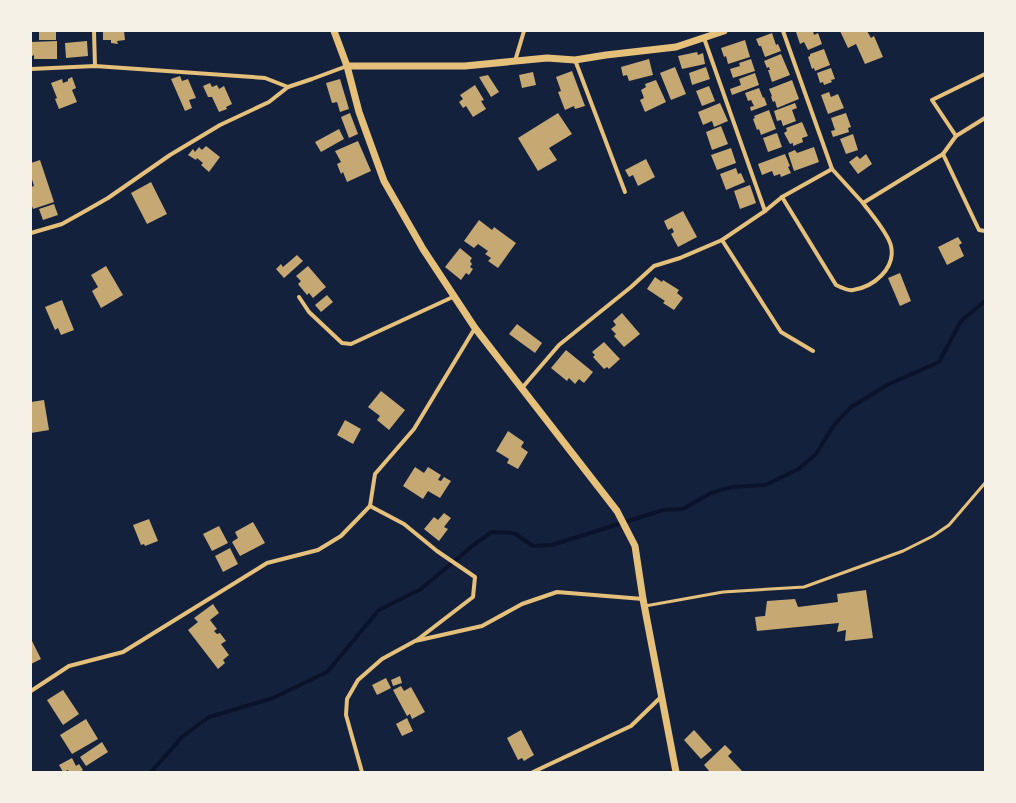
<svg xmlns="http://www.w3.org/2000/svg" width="1016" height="803" font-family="Poppins,sans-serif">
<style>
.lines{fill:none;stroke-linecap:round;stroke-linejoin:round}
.stream{stroke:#0b132b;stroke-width:4}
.building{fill:#c6a872}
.service{stroke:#e5c07b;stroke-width:3}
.minor{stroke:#e5c07b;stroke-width:4}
.tertiary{stroke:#e5c07b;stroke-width:7}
</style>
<rect width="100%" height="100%" fill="#14213d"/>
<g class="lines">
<polyline class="stream" points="151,772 183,736 209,717 273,698 327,672 379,610 421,589 476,543 492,532 514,533 533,546 552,545 663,510 683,509 711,493 732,487 765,485 799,469 816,454 834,425 851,407 889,384 939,362 961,321 985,301"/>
</g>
<g class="building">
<rect x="39" y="31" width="17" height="9"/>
<polygon points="103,31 124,31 125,40 117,41 118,44 111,43 111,40 103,40"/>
<polygon points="799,31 813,31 814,35 818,33 822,44 808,50 804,42 800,44 796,32"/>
<polygon points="840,31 867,31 871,38 874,36 883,57 865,64 856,44 848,48"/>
<polygon points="772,33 776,45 778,44 781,51 765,57 761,46 759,46 756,39"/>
<polygon points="745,40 750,57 728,64 726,56 724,57 721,48"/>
<polygon points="57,41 57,59 34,59 34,55 32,56 31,42"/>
<polygon points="87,41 88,56 66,58 65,43"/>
<polygon points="824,49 830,65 815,71 814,68 812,69 808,57 810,56 810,54"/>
<polygon points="697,52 698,55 703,53 705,64 682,69 678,56"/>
<polygon points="781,54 790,75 772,82 768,70 770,70 769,67 767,68 764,61"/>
<polygon points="649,59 653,75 629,81 627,75 623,76 621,67"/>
<polygon points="751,59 755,71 733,78 730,69 740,66 739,63"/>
<polygon points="675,67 686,94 671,100 660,73"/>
<polygon points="706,67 710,79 692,85 689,73"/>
<polygon points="831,68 835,79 831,80 832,82 824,85 823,82 820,83 817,73"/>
<polygon points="572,71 585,106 575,109 574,106 565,110 558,92 561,91 556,77"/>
<polygon points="533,72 536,85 522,88 519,75"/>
<polygon points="755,73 759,85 732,95 730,89 741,85 739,79"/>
<polygon points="488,75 499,92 491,97 479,77"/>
<polygon points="180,76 182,81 188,79 196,98 189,100 192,108 185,111 171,79"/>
<polygon points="72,77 76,88 72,90 77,102 59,109 55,99 57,98 51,83 62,79 63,83 68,81 68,79"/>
<polygon points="340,79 349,109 340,112 337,102 332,103 326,83"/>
<polygon points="656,80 666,102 645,112 640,100 644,98 641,90 646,87 645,84"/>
<polygon points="792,80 799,99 777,108 775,101 773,102 771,97 772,96 769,89"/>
<polygon points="210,83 212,87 217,85 219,89 224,86 232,104 226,107 227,109 219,112 212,97 208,97 203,86"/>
<polygon points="475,85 484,100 481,101 486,109 473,117 466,106 463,108 459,102 463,99 460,95"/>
<polygon points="709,86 715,101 702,106 696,91"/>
<polygon points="759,88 763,98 764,97 767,105 751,111 750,107 754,106 751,100 748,101 745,93"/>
<polygon points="829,92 831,97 838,94 844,108 828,114 821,95"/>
<polygon points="720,103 728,121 714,127 712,121 703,125 698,112"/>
<polygon points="795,103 797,108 792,110 796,121 783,126 781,120 777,121 774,111"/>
<polygon points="769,110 776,129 761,135 759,129 757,130 753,119 755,118 754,116"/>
<polygon points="350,113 358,134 349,138 341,117"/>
<polygon points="558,113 572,134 549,148 557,160 538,171 518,138"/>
<polygon points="846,113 851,127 848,128 849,132 833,137 831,131 835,130 831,118"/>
<polygon points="802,122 808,136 802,138 803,142 793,146 793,143 790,144 784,133 787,131 786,128"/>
<polygon points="721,126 728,144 712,150 706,132"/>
<polygon points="339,129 344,139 321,152 315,142"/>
<polygon points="777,133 782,147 768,152 763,138"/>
<polygon points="853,134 858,150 846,154 840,139"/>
<polygon points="358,141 371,171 347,182 343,172 341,174 337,164 341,162 335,151"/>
<polygon points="206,146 220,157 209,172 201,165 203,163 197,158 196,160 188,155 193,149 195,152 199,147 202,150"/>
<polygon points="814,147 819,162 794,171 788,153 795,150 797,153"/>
<polygon points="731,148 736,163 717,170 711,155"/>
<polygon points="785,154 790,166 788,167 791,173 781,177 780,174 774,176 772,171 762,175 758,164"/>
<polygon points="866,154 872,164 858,174 849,162 857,156 860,159"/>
<polygon points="646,159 655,177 638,186 633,175 629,177 625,170"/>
<polygon points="40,160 54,202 33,209 31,203 31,187 34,186 31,176 31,163"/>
<polygon points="736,168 738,174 741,173 745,182 726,190 720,174"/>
<polygon points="151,182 167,214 147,224 131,193"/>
<polygon points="750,185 756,203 740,209 734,191"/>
<polygon points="54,204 58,215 43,220 39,209"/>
<polygon points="683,211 697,237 678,247 671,234 674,232 672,228 668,230 664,221"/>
<polygon points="479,220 492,230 494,227 516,243 498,268 488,261 491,258 485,254 488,251 478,244 474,248 464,241"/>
<polygon points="958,237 962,243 959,245 964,256 947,265 938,247"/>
<polygon points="460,248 472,258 470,261 472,264 470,267 473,269 469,275 466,273 461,280 445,267"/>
<polygon points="297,255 303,261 284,278 276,269 281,264 283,267"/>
<polygon points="106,266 123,295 101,308 92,291 98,287 91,275"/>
<polygon points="308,266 326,287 313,298 309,293 307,295 298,284 301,281 296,276"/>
<polygon points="900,273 911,301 900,306 888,278"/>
<polygon points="655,277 662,282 663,280 679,290 677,293 683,298 674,310 663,303 665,301 647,289"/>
<polygon points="327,295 333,302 321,312 315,305"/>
<polygon points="62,300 74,330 61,335 58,328 55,330 45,307"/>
<polygon points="622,313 640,334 624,347 614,336 616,334 611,329 616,325 613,321"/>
<polygon points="517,324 542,343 535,353 509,334"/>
<polygon points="604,342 620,359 609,369 607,367 604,369 593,357 595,355 592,352"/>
<polygon points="566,350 593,372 584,383 579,379 575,384 569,378 567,381 551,368"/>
<polygon points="381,391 405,410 389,430 377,420 380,416 368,407"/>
<polygon points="44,400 49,430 31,433 31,402"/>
<polygon points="345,420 361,429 353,444 337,435"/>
<polygon points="508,431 524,442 521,447 528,452 518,469 507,463 509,459 496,451"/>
<polygon points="415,467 424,473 428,467 441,475 438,480 441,481 444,477 451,481 440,498 428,491 423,499 403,486"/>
<polygon points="444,513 451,518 444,527 448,529 439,541 424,529 434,517 438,520"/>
<polygon points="149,519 158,541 145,546 144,544 141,545 133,525"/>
<polygon points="253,522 265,543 240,556 232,542 238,538 235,532"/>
<polygon points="219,526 228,543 212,551 203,534"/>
<polygon points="230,548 238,564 223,572 215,556"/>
<polygon points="866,590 873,638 845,641 846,630 837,632 839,623 757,631 755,617 765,616 767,601 795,599 798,607 838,602 837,594"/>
<polygon points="213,604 219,613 210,620 217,629 214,631 217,634 220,633 226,641 221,644 229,655 223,660 225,663 218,669 188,630 198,622 194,618"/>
<polygon points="31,639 41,659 31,664"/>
<polygon points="400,676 402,683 393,686 391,680"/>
<polygon points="386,678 391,688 377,695 372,685"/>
<polygon points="401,686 404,691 411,687 425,712 412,719 410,714 407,716 393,690"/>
<polygon points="63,690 79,714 63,725 47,700"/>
<polygon points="407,718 413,731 402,736 396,724"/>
<polygon points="86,719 98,739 72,754 60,735"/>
<polygon points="521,730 534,755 524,761 522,758 518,760 507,738"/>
<polygon points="694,730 712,750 701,759 684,740"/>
<polygon points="102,742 108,752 86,766 80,757"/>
<polygon points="725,745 732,752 728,756 743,772 710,772 704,765"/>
<polygon points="72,758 76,766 79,764 83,770 80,772 69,772 68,770 63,772 59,765"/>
</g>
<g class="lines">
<polyline class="service" points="645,606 723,592 804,587 903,551 933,536 949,525 985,483"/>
<g class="minor">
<polyline points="94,31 95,66"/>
<polyline points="704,38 765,211 782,197 832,169 783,31"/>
<polyline points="575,60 625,192"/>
<polyline points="515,61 524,31"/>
<polyline points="31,69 95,66 265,78 288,87"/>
<polyline points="985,74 932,100 956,136 985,118"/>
<polyline points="943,154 956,136"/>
<polyline points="832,169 863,203 943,154 979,230 985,231"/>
<path d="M782,197L836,285C840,287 848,291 853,290C873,287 896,269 891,246C888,233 871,214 863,203"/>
<polyline points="31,233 62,224 87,210 108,198 170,155 220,125 269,102 288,87 312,79 347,66"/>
<polyline points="722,240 781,332 813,351"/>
<polyline points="299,297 309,312 342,343 351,344 455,296"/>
<polyline points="522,388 559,345 631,287 654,266 680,258 722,240 765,211"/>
<polyline points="370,506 404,524 437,551 475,577 473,597 417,640"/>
<polyline points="31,691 69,666 123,652 267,563 318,550 341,536 370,506 375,474 414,429 475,328"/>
<polyline points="362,772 346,715 347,699 358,680 382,659 415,641 482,626 522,604 557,592 643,599"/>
<polyline points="533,772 631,726 662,696"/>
</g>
<g class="tertiary">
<polyline points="334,31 347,66 359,112 384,181 423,249 475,328 617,511 635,546 643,599 676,772"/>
<polyline points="347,66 465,66 547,58 575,60 606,55 676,47 724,31"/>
</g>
</g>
<rect width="1016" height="803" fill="none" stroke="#f6f1e7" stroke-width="64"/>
</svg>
